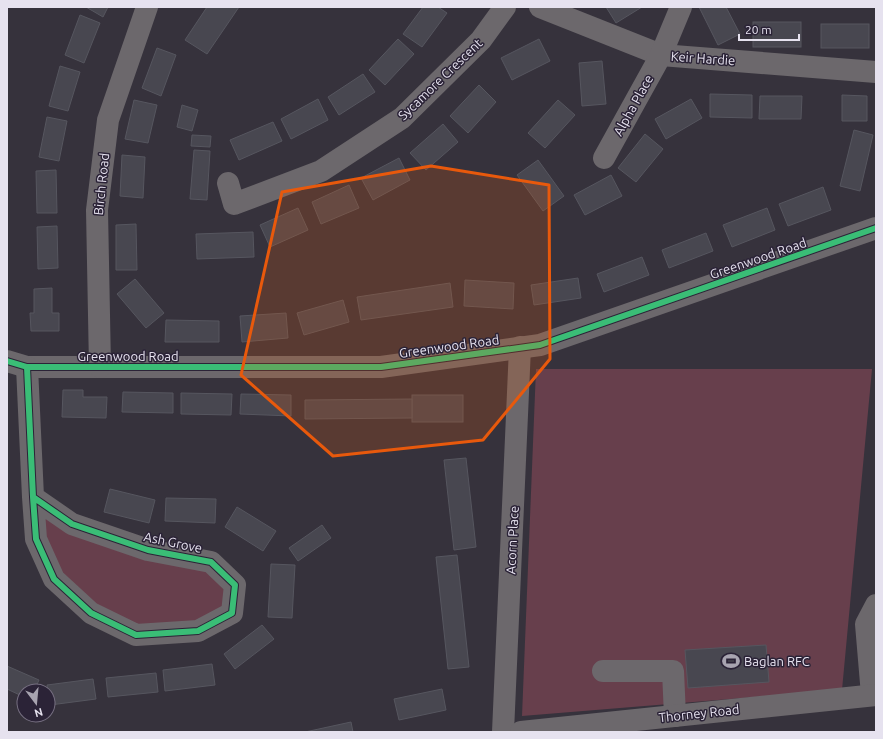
<svg xmlns="http://www.w3.org/2000/svg" width="883" height="739" font-family="Ubuntu,sans-serif">
<style>
.green{fill:#673f4c}
.building{fill:#484750;stroke:#56565f}
.lines{fill:none;stroke-linecap:round;stroke-linejoin:round}
.minor{stroke:#6c686c;stroke-width:22}
.cycleway-casing{stroke:#2b2337;stroke-width:8}
.cycleway{stroke:#3abd76;stroke-width:6}
.marked{fill:#e8590c;fill-opacity:0.2;stroke:#e8590c;stroke-width:3;stroke-linejoin:round}
.labels{text-anchor:middle;dominant-baseline:central;stroke-width:3;stroke-linejoin:round;paint-order:stroke}
.street-label{font-size:13px;fill:#e6e2ef;stroke:#2b2337}
.poi-label{font-size:13px;fill:#e6e2ef;stroke:#2b2337;text-anchor:start}
</style>
<rect width="100%" height="100%" fill="#36323c"/>
<g class="green">
<polygon points="536,369 872,369 842,690 522,716"/>
<polygon points="33,497 72,524 211,562 235,585 232,613 136,635 54,579"/>
</g>
<g class="building">
<polygon points="86,7 108,7 103,17"/>
<polygon points="207,7 239,7 207,54 185,40"/>
<polygon points="423,7 438,7 447,13 422,47 403,34"/>
<polygon points="606,7 642,7 616,23"/>
<polygon points="699,7 726,7 740,34 718,45"/>
<polygon points="80,15 100,23 84,63 65,55"/>
<rect x="753" y="22" width="48" height="25"/>
<rect x="821" y="24" width="48" height="24"/>
<polygon points="398,39 414,54 385,85 369,70"/>
<polygon points="539,39 550,61 512,80 501,58"/>
<polygon points="157,48 176,55 161,96 142,88"/>
<polygon points="602,61 606,104 582,106 579,63"/>
<polygon points="60,66 80,72 68,111 49,106"/>
<polygon points="363,74 375,92 339,115 328,97"/>
<polygon points="479,85 496,102 468,133 450,116"/>
<polygon points="710,94 752,95 752,118 710,117"/>
<polygon points="842,95 867,96 867,121 842,121"/>
<polygon points="760,96 802,96 801,119 759,119"/>
<polygon points="318,99 328,120 291,139 281,119"/>
<polygon points="691,99 702,118 666,139 655,119"/>
<polygon points="134,100 157,105 148,143 125,139"/>
<polygon points="558,100 575,115 545,148 528,133"/>
<polygon points="182,105 198,110 192,131 177,127"/>
<polygon points="47,117 67,121 59,161 39,157"/>
<polygon points="273,122 282,141 239,160 230,140"/>
<polygon points="443,124 458,142 426,170 410,153"/>
<polygon points="854,130 873,135 860,191 840,186"/>
<polygon points="645,134 663,149 636,182 618,168"/>
<polygon points="192,135 211,136 210,147 191,146"/>
<polygon points="194,150 210,151 207,200 190,199"/>
<polygon points="122,155 145,157 143,198 120,196"/>
<polygon points="399,158 410,180 373,200 361,178"/>
<polygon points="538,160 564,196 543,211 517,175"/>
<polygon points="56,170 57,213 37,213 36,171"/>
<polygon points="611,175 622,196 585,215 574,195"/>
<polygon points="349,185 359,208 321,224 312,202"/>
<polygon points="823,187 831,210 788,226 779,204"/>
<polygon points="298,208 308,230 270,247 260,225"/>
<polygon points="767,208 775,230 732,247 723,225"/>
<polygon points="136,224 137,270 116,270 116,225"/>
<polygon points="57,226 58,268 38,269 37,227"/>
<polygon points="253,232 254,257 197,259 196,234"/>
<polygon points="706,233 713,251 669,268 662,250"/>
<polygon points="642,257 649,275 604,292 597,274"/>
<polygon points="578,278 581,298 534,305 531,285"/>
<polygon points="135,279 164,313 146,328 117,294"/>
<polygon points="465,280 514,283 513,309 464,306"/>
<polygon points="450,283 453,307 361,320 357,297"/>
<polygon points="52,288 52,313 59,313 59,331 31,331 30,313 34,313 34,289"/>
<polygon points="343,300 349,322 304,335 297,313"/>
<polygon points="286,313 288,338 242,342 240,316"/>
<polygon points="166,320 219,321 219,342 165,342"/>
<polygon points="63,390 83,390 83,397 107,397 106,418 62,417"/>
<polygon points="123,392 173,393 173,413 122,412"/>
<polygon points="181,393 232,394 231,415 181,414"/>
<polygon points="241,394 291,395 291,416 240,414"/>
<rect x="412" y="395" width="51" height="27"/>
<polygon points="412,399 412,418 305,419 305,400"/>
<polygon points="466,458 476,547 454,550 444,460"/>
<polygon points="110,489 155,500 149,523 104,512"/>
<polygon points="166,498 216,499 215,523 165,521"/>
<polygon points="237,507 276,531 263,551 225,527"/>
<polygon points="322,525 331,538 298,561 289,548"/>
<polygon points="457,555 469,667 448,669 436,557"/>
<polygon points="271,564 295,565 292,618 268,617"/>
<polygon points="262,625 274,639 235,669 224,654"/>
<polygon points="766,645 769,682 688,688 685,650"/>
<polygon points="212,664 215,685 165,691 163,670"/>
<polygon points="7,666 39,680 34,691 24,691 24,697 7,689"/>
<polygon points="156,673 158,692 108,697 106,678"/>
<polygon points="93,679 96,699 50,705 47,685"/>
<polygon points="442,689 446,710 399,720 394,699"/>
<polygon points="351,722 353,732 305,732"/>
</g>
<g class="lines">
<g class="minor">
<polyline points="540,7 661,55 876,72"/>
<polyline points="604,158 661,55 681,7"/>
<polyline points="228,183 234,204 321,171 402,118 481,40 505,7"/>
<polyline points="7,361 27,367 381,367 540,345 876,228"/>
<polyline points="27,367 33,497 72,524 148,550 211,562 235,585 232,613 198,631 136,635 91,613 54,579 36,539 33,497"/>
<polyline points="100,367 97,210 108,120 147,7"/>
<polyline points="603,671 673,671 675,716"/>
<polyline points="872,695 866,624 876,605"/>
<polyline points="503,732 520,347"/>
<polyline points="521,732 876,695"/>
</g>
<g class="cycleway-casing">
<g id="cycleway">
<polyline points="7,361 27,367 381,367 540,345 876,228"/>
<polyline points="27,367 33,497 72,524 148,550 211,562 235,585 232,613 198,631 136,635 91,613 54,579 36,539 33,497"/>
</g>
</g>
<use href="#cycleway" class="cycleway"/>
</g>
<path class="marked" d="M431,166L549,185L550,359L483,440L333,456L241,375L282,192Z"/>
<defs>
<g id="stadium-bare" transform="scale(1.38)"><path d="M0-5a6.5 5 0 1 0 0 10a6.5 5 0 1 0 0-10ZM-3.5-1.8h7v3.6h-7Z" fill="#a8a4b0" stroke="#2b2337" stroke-width="2.5" paint-order="stroke"/></g>
</defs>
<g fill-rule="evenodd">
<use href="#stadium-bare" x="731" y="661"/>
</g>
<g class="labels">
<g class="street-label">
<text transform="translate(703 58) rotate(4)">Keir Hardie</text>
<text transform="translate(440 79) rotate(-44)">Sycamore Crescent</text>
<text transform="translate(633 105) rotate(-61)">Alpha Place</text>
<text transform="translate(101 184) rotate(-84)">Birch Road</text>
<text transform="translate(758 258) rotate(-19)">Greenwood Road</text>
<text transform="translate(449 346) rotate(-8)">Greenwood Road</text>
<text x="128" y="356">Greenwood Road</text>
<text transform="translate(512 540) rotate(-87)">Acorn Place</text>
<text transform="translate(173 542) rotate(12)">Ash Grove</text>
<text transform="translate(699 713) rotate(-6)">Thorney Road</text>
</g>
<g class="poi-label">
<text x="744" y="661">Baglan RFC</text>
</g>
</g>
<rect width="883" height="739" fill="none" stroke="#e6e2ef" stroke-width="16"/>
<g transform="translate(36 703) rotate(164)"><circle r="19" fill="#2b2337" stroke="#766f81"/>
<path d="M0-3L7 15L0 10L-7 15Z" fill="#a8a4b0"/>
<text y="-6" font-size="11" font-weight="bold" text-anchor="middle" fill="#e6e2ef">N</text>
</g>
<path d="M739 34v6h60v-6" fill="none" stroke="#e6e2ef" stroke-width="2"/>
<text x="745" y="34" font-size="12" fill="#e6e2ef" stroke="#2b2337" stroke-width="3" paint-order="stroke">20 m</text>
</svg>
